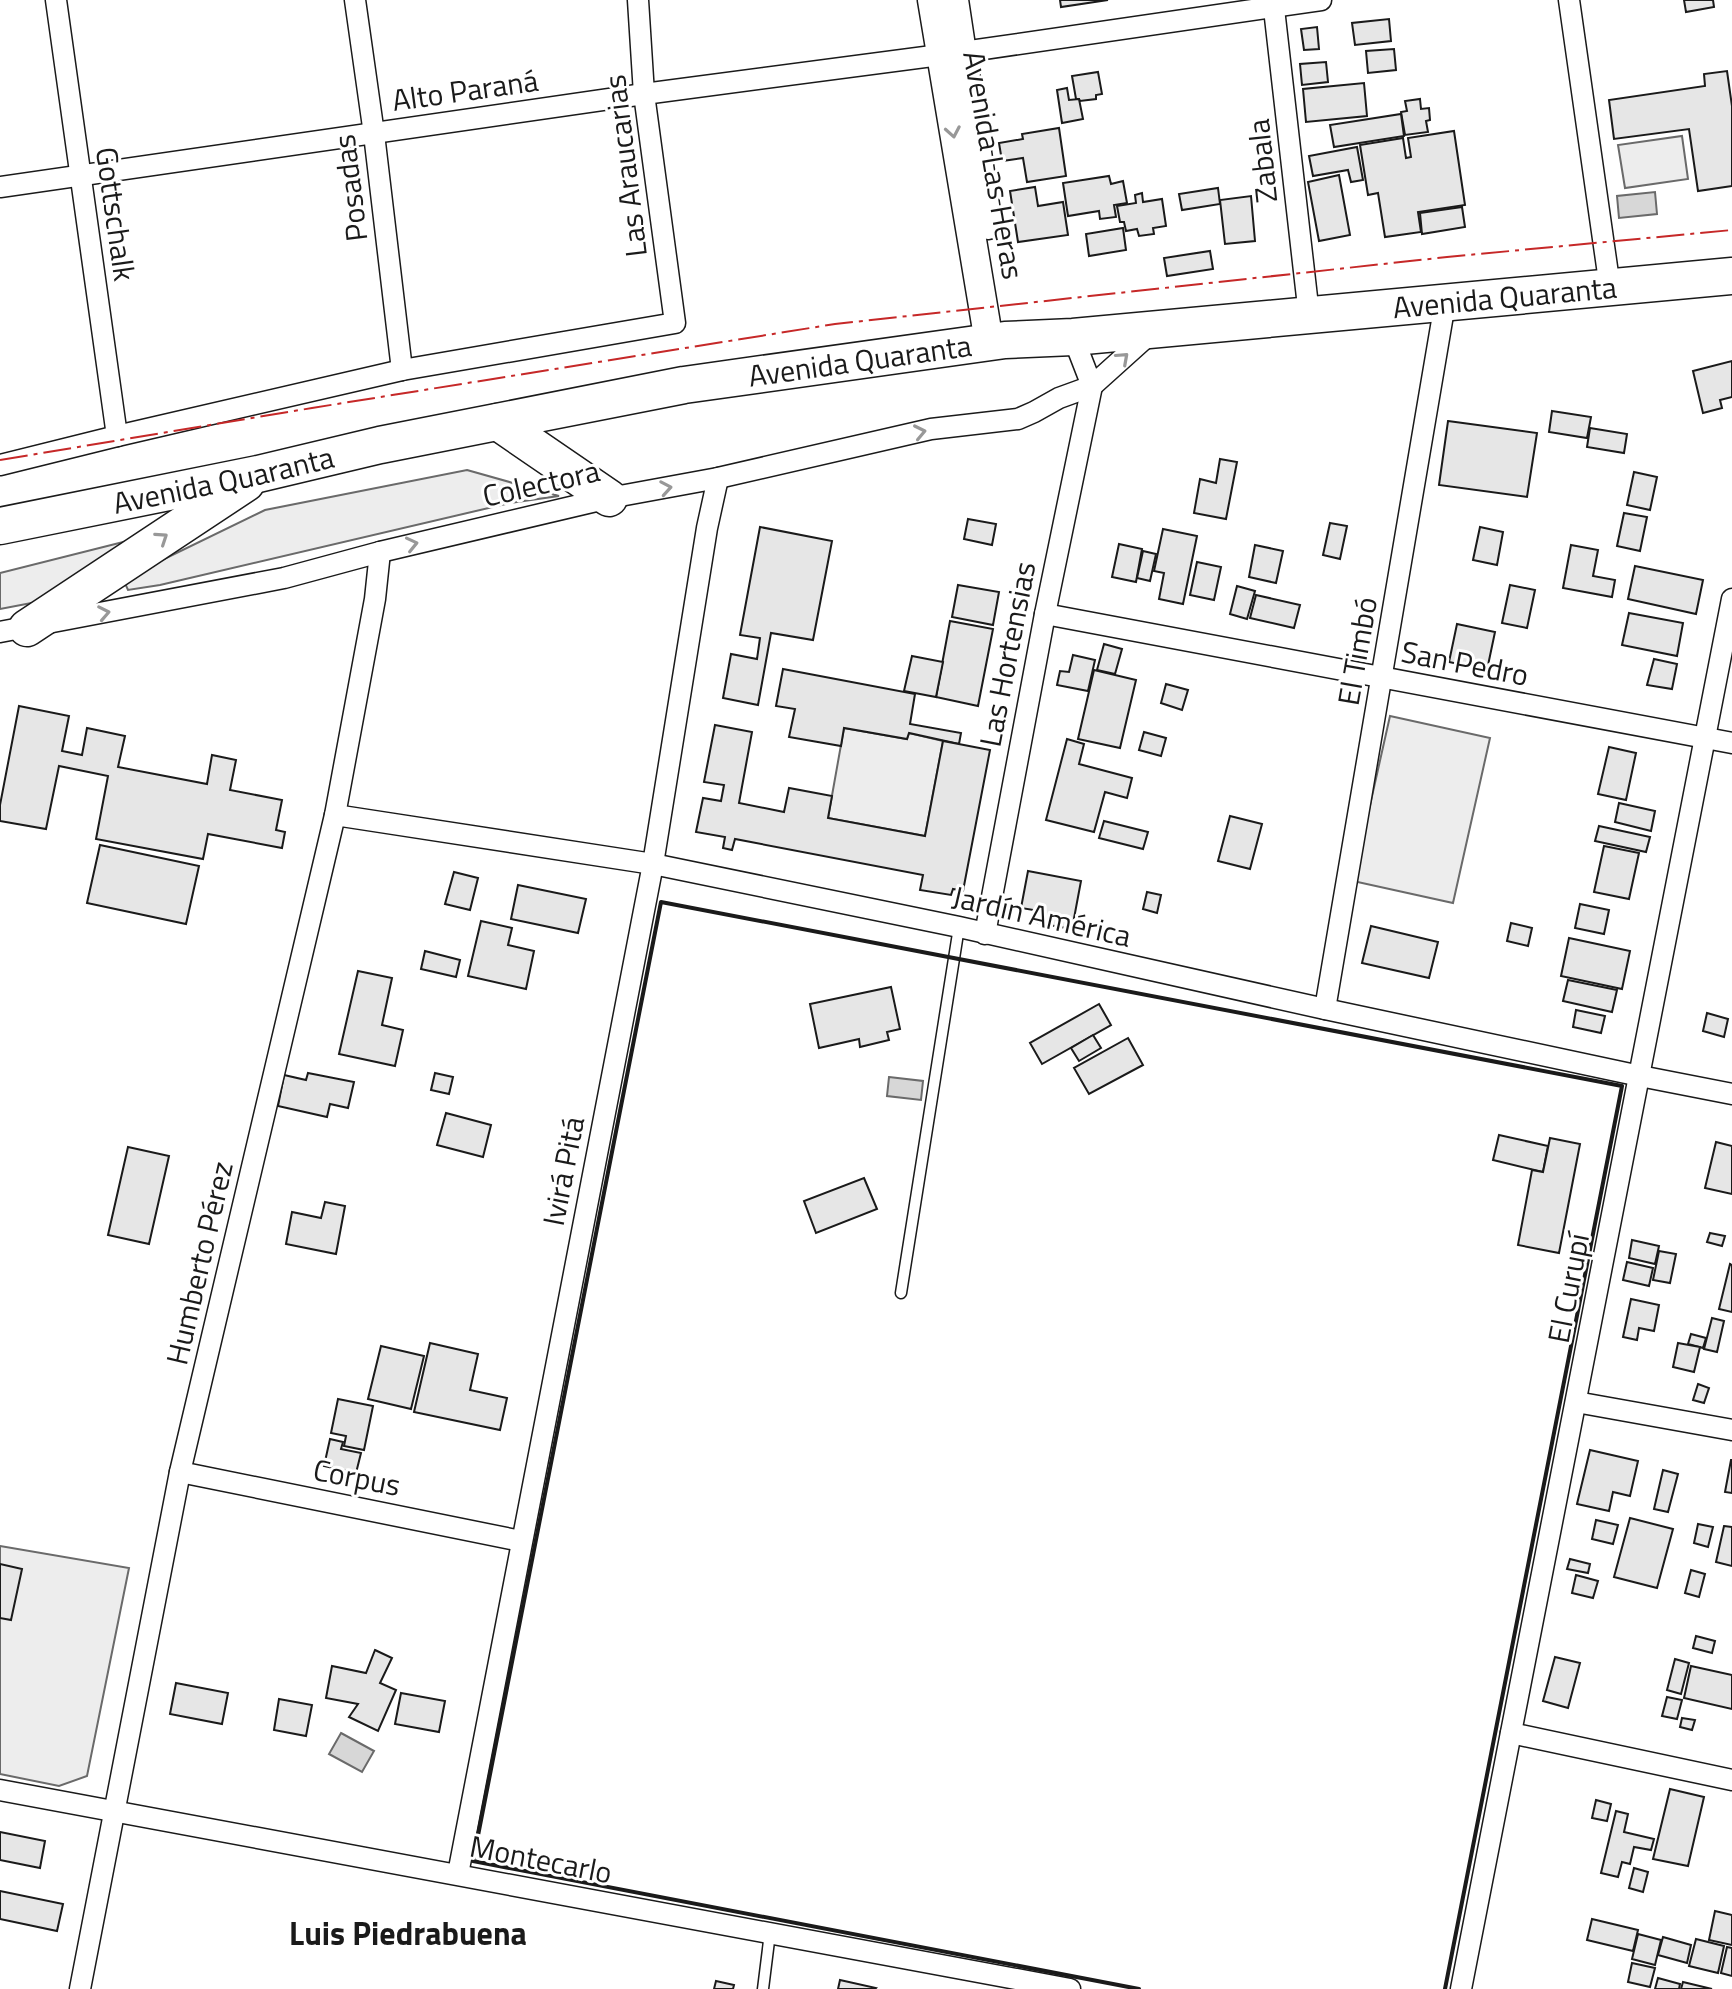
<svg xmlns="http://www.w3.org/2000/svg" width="1732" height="1989" font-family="'Titillium Web',sans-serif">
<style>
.built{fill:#ededed;stroke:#6a6a6a;stroke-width:2}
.water{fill:#d7d7d7;stroke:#6a6a6a;stroke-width:2}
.building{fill:#e6e6e6;stroke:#1a1a1a;stroke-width:2}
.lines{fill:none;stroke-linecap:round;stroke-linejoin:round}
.lane-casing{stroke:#1a1a1a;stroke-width:13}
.street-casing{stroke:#1a1a1a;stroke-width:23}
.secondary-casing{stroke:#1a1a1a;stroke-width:31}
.highway-casing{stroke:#1a1a1a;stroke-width:39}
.lane{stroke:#fff;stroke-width:10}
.street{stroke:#fff;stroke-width:20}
.secondary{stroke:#fff;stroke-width:28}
.highway{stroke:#fff;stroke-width:36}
.wall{stroke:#1a1a1a;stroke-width:4}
.power{stroke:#c62828;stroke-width:2;stroke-dasharray:28 6 4 6;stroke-linecap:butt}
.oneway{stroke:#989898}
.labels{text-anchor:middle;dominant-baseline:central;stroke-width:6;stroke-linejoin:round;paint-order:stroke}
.street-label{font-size:30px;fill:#1a1a1a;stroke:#fff}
.neighbourhood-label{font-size:32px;font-weight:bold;fill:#1a1a1a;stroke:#fff}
</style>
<rect width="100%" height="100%" fill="#fff"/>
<g class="built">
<polygon points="1682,136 1688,179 1625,188 1618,145"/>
<polygon points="467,470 559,496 510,503 160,585 128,590 123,579 265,510"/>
<polygon points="147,536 47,600 0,609 0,573"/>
<polygon points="1390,716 1490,738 1453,903 1353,881"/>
<polygon points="844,728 907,739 909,733 943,741 925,836 828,818"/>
<polygon points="0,1546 129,1568 87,1776 59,1786 0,1774"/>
</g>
<g class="water">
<polygon points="1655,192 1657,214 1619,218 1617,196"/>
<polygon points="889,1077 923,1081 921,1100 887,1096"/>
<polygon points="341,1733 374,1751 362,1772 329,1754"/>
</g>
<g class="building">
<polygon points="1060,0 1108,0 1061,7"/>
<polygon points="1684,0 1713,0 1714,7 1686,12"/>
<polygon points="1389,19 1391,41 1355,45 1352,23"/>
<polygon points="1317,27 1319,49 1304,50 1301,29"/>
<polygon points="1394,49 1396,70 1368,73 1366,51"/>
<polygon points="1326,62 1328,82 1302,85 1300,64"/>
<polygon points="1727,71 1732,106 1732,186 1698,191 1689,129 1614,139 1609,100 1705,86 1704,74"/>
<polygon points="1098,72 1102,94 1096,95 1096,99 1080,101 1079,99 1076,99 1072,76"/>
<polygon points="1364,83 1367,116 1306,122 1303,89"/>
<polygon points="1067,88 1069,100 1079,99 1083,119 1062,123 1057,90"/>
<polygon points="1420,99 1421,109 1429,108 1430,120 1426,121 1428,132 1405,135 1401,112 1407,111 1405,101"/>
<polygon points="1401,114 1404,136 1334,147 1330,125"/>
<polygon points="1059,128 1066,176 1027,182 1023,158 1002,161 999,143 1023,139 1022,134"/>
<polygon points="1454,131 1465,205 1418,212 1421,232 1385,237 1378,193 1368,195 1360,145 1403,138 1406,158 1411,157 1408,138"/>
<polygon points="1357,147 1363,180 1351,182 1348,170 1313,176 1309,156"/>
<polygon points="1339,175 1350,235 1319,241 1308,182"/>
<polygon points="1109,176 1111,184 1123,181 1127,203 1114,205 1116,217 1100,219 1099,211 1068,216 1063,183"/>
<polygon points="1035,187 1038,206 1063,202 1068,235 1018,242 1010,191"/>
<polygon points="1218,188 1220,204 1182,210 1179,194"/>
<polygon points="1142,193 1143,202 1162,199 1166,226 1153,228 1154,234 1139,236 1137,229 1126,231 1124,222 1120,222 1117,206 1136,203 1135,195"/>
<polygon points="1251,196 1255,241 1225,244 1220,200"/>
<polygon points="1462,207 1465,227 1422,234 1420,213"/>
<polygon points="1123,228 1126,250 1089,256 1086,234"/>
<polygon points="1210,251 1213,269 1167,276 1164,258"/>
<polygon points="1732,361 1732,397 1720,400 1722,408 1703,413 1693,371"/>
<polygon points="1552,411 1591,417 1587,438 1549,432"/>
<polygon points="1448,421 1537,433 1527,497 1439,485"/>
<polygon points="1590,428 1627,434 1624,453 1587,447"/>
<polygon points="1220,459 1237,462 1226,519 1194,513 1200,479 1216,483"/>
<polygon points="1634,472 1657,477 1650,510 1627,505"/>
<polygon points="1624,513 1647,517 1640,551 1617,546"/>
<polygon points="968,519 996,524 992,545 964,539"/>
<polygon points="1330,523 1347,526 1340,559 1323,555"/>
<polygon points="760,527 832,541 813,640 771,633 758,705 723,698 731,654 757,659 760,638 740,635"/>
<polygon points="1480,527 1503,532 1497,565 1473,560"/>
<polygon points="1163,529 1197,536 1183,604 1159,599 1164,573 1154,571"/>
<polygon points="1119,544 1142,549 1136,582 1112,577"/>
<polygon points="1255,545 1283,551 1276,583 1249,577"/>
<polygon points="1571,545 1598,550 1593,576 1615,580 1612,597 1563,588"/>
<polygon points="1143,551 1156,554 1150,581 1137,578"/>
<polygon points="1197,562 1221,567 1214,600 1190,595"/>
<polygon points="1635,566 1703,580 1696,614 1628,599"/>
<polygon points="958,585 999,592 993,625 952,617"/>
<polygon points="1510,585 1535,590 1527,628 1502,623"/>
<polygon points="1237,586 1255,591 1247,619 1230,614"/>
<polygon points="1256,595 1300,605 1294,628 1250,618"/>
<polygon points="1629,613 1683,623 1677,656 1622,645"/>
<polygon points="950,621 993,629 978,706 936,697"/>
<polygon points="1457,624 1495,632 1487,670 1449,662"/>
<polygon points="1104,644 1122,649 1115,674 1097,670"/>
<polygon points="1073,655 1095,660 1088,691 1057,685 1060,671 1069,672"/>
<polygon points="912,656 943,662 936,697 904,691"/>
<polygon points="1654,659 1677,664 1672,689 1647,685"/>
<polygon points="783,669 915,694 910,724 961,733 959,744 909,733 907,739 844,728 841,746 789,737 795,709 776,706"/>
<polygon points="1094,670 1136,680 1120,748 1078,739"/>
<polygon points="1166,684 1188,690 1182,710 1161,703"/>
<polygon points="19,706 69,716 62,751 82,755 87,728 125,736 118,767 207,784 212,755 236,760 230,790 282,800 276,830 285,832 282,848 208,834 203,859 96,839 108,776 59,766 46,829 0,821 0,805"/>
<polygon points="715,725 752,732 739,803 784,812 789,788 832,796 828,818 925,836 943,741 990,750 963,891 953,889 951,895 920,890 923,875 735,839 732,850 723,848 725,837 696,832 703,798 721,801 724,785 704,782"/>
<polygon points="1144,732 1166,738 1161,756 1139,750"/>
<polygon points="1067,739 1084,744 1079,764 1132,778 1127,798 1105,792 1094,832 1046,820"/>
<polygon points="1609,747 1636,753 1626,800 1598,794"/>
<polygon points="1619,803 1655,811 1651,831 1615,822"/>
<polygon points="1230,816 1262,824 1250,869 1218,861"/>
<polygon points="1104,821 1148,832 1143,849 1099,838"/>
<polygon points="1599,826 1650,837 1646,852 1595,841"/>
<polygon points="100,845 199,866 186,924 87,903"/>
<polygon points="1604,846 1639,853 1629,899 1594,892"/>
<polygon points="1028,871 1081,881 1072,929 1038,923 1040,911 1021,908"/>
<polygon points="454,872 478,878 470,910 445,904"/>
<polygon points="518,885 586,899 578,933 511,919"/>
<polygon points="1147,892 1161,895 1157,913 1143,909"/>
<polygon points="1580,904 1609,910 1604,934 1575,928"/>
<polygon points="481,921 512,928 508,945 534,951 526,989 468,976"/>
<polygon points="1511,923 1532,928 1528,946 1507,941"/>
<polygon points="1371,926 1438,942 1429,978 1362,963"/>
<polygon points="1569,938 1630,951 1622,989 1561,976"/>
<polygon points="425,951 460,960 456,977 421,969"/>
<polygon points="358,971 392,978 382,1025 403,1030 395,1066 339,1054"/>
<polygon points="1568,980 1617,990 1612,1012 1563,1001"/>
<polygon points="891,987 900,1029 887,1032 889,1040 860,1047 859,1039 819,1048 810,1004"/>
<polygon points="1099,1004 1111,1025 1042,1064 1030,1043"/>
<polygon points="1576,1010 1605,1016 1601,1033 1573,1027"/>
<polygon points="1707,1013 1728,1019 1724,1037 1703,1031"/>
<polygon points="1093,1035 1101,1048 1079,1061 1071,1048"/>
<polygon points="1128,1038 1143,1065 1089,1094 1074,1068"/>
<polygon points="308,1073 354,1082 348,1108 330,1104 327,1117 278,1106 284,1075 306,1080"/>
<polygon points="435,1073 453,1077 449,1094 431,1090"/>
<polygon points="446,1113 491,1125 483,1157 437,1145"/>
<polygon points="1499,1135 1548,1146 1543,1172 1493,1160"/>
<polygon points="1550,1138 1580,1144 1559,1253 1518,1245 1532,1170 1543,1172"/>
<polygon points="1716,1142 1732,1146 1732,1194 1705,1188"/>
<polygon points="128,1147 169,1156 149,1244 108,1235"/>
<polygon points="864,1178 877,1209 816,1233 804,1201"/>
<polygon points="325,1202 345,1206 336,1254 286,1244 292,1212 321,1218"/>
<polygon points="1710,1233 1725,1236 1722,1246 1707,1242"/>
<polygon points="1632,1240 1659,1246 1655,1264 1629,1258"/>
<polygon points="1659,1251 1676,1254 1670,1283 1653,1280"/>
<polygon points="1627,1262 1653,1268 1649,1286 1623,1280"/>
<polygon points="1730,1264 1732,1265 1732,1312 1719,1309"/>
<polygon points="1631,1299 1659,1305 1654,1331 1639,1328 1637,1340 1623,1337"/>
<polygon points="1712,1318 1724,1321 1717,1352 1704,1349"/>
<polygon points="1691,1334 1706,1338 1703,1348 1688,1344"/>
<polygon points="430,1343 478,1354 470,1390 507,1398 500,1430 414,1412"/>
<polygon points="1678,1343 1700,1347 1694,1372 1673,1367"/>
<polygon points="381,1346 424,1356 411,1409 368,1399"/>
<polygon points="1698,1384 1709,1388 1704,1403 1693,1400"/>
<polygon points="338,1399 373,1406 364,1450 344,1446 346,1436 331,1433"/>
<polygon points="330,1439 343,1442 341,1449 361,1453 356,1473 324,1466"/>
<polygon points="1590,1450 1638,1461 1630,1496 1613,1492 1609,1511 1577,1504"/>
<polygon points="1731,1460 1732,1460 1732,1493 1725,1492"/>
<polygon points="1663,1470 1678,1474 1668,1512 1654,1509"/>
<polygon points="1630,1518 1673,1529 1657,1588 1614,1577"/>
<polygon points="1596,1520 1618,1525 1613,1544 1592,1539"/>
<polygon points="1698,1524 1713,1527 1708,1547 1694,1543"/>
<polygon points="1724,1526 1732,1527 1732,1566 1716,1562"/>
<polygon points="1570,1559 1590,1564 1588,1573 1567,1569"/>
<polygon points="0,1564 22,1569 11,1620 0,1618"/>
<polygon points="1691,1570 1705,1574 1699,1597 1685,1593"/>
<polygon points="1576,1575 1598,1581 1593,1598 1572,1593"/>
<polygon points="1696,1636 1715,1641 1712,1653 1693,1648"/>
<polygon points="375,1650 392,1658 380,1683 396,1690 378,1731 349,1717 358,1704 326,1698 332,1666 366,1673"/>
<polygon points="1555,1657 1580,1663 1568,1708 1543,1701"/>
<polygon points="1675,1659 1689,1663 1681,1694 1667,1690"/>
<polygon points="1691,1666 1732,1675 1732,1709 1684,1698"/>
<polygon points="176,1683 228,1693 222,1724 170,1714"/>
<polygon points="401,1693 445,1701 439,1732 395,1724"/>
<polygon points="1667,1697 1682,1700 1677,1719 1662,1716"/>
<polygon points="279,1699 312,1705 306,1736 274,1730"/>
<polygon points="1682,1718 1695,1720 1692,1730 1680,1727"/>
<polygon points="1670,1789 1704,1797 1688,1866 1653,1859"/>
<polygon points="1596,1800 1611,1804 1607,1821 1592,1818"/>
<polygon points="1616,1811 1628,1814 1624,1832 1654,1839 1651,1850 1634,1847 1630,1864 1622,1862 1618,1877 1601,1873"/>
<polygon points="0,1832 45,1841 40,1868 0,1860"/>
<polygon points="1634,1868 1648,1872 1643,1892 1629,1888"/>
<polygon points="0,1891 63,1904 57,1931 0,1919"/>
<polygon points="1715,1911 1732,1915 1732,1945 1709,1940"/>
<polygon points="1592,1919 1638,1930 1633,1951 1587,1940"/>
<polygon points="1638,1934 1661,1940 1655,1965 1632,1959"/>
<polygon points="1663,1937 1691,1945 1687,1963 1658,1955"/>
<polygon points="1696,1939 1724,1946 1718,1973 1689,1966"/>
<polygon points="1727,1947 1732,1948 1732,1976 1721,1973"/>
<polygon points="1632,1963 1655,1968 1650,1987 1628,1982"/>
<polygon points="1658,1978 1680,1984 1679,1989 1655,1989"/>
<polygon points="840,1980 876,1988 875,1989 838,1989"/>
<polygon points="716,1981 734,1985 733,1989 714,1989"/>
<polygon points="1683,1982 1712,1989 1681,1989"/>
</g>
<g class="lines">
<g class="lane-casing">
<g id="lane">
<polyline points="901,1293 959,927"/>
<polyline points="763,1989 770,1933"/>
</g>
</g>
<g class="street-casing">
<g id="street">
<polyline points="56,0 117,436"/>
<polyline points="355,0 374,134 402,370"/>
<polyline points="1273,0 1309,315"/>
<polyline points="1569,0 1610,288"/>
<polyline points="963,52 1321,0"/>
<polyline points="0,187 644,94 940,55"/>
<polyline points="0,465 117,436 402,370 675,323 644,94 638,0"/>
<polyline points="1045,614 1732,743"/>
<polyline points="0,632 284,578 380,552 609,498 718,478 931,429 1018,419 1034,412 1059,398 1092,386 1152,332"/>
<polyline points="335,815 653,864 959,927 1325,1009 1640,1076 1732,1094"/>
<polyline points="985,934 1045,614 1092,386 1073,337"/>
<polyline points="1325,1009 1445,303"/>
<polyline points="1576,1402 1732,1430"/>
<polyline points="180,1472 521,1541"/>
<polyline points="1511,1733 1732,1780"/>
<polyline points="0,1790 1070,1989"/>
<polyline points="458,1874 653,864 707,528 718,478"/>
<polyline points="80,1989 180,1472 335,815 375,599 380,552"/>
<polyline points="1461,1989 1732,599"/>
</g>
</g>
<g class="secondary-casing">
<g id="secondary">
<polyline points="932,0 989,342"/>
<polyline points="954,0 988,225"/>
</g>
</g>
<g class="highway-casing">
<g id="highway">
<polyline points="498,422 609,498"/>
<path id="s1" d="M0,526L258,474L380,445L684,385L1005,340L1073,337L1732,276"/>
<polyline points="27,628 246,483"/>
</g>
</g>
<use href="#lane" class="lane"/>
<use href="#street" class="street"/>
<use href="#secondary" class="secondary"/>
<use href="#highway" class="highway"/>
<polyline class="wall" points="1139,1989 473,1861 661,902 1622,1086 1445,1989"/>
<polyline class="power" points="0,460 312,408 835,324 1447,257 1732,230"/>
</g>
<defs><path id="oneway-chevron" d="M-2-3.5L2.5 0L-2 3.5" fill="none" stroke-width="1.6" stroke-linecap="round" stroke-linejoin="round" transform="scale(2)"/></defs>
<g class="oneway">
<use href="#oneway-chevron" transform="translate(953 132) rotate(80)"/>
<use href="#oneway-chevron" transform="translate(1123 358) rotate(-42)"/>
<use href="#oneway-chevron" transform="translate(920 432) rotate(-12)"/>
<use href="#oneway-chevron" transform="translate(666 488) rotate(-10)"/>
<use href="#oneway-chevron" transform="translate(162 538) rotate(-34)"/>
<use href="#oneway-chevron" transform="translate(412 544) rotate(-13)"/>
<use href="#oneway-chevron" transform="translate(104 613) rotate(-11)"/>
</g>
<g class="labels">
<g class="street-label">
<text transform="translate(465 90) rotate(-8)">Alto Paraná</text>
<text transform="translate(1262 161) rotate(-96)">Zabala</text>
<text transform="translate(994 165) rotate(80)">Avenida Las Heras</text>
<text transform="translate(625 166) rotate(-97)">Las Araucarias</text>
<text transform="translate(350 188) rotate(-97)">Posadas</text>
<text transform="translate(116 214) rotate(82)">Gottschalk</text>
<text stroke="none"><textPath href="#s1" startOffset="1524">Avenida Quaranta</textPath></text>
<text stroke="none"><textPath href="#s1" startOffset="876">Avenida Quaranta</textPath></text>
<text stroke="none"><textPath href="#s1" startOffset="228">Avenida Quaranta</textPath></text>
<text transform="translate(541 483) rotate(-13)">Colectora</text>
<text transform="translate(1357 651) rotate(-80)">El Timbó</text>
<text transform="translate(1007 654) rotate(-79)">Las Hortensias</text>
<text transform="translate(1465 663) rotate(11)">San Pedro</text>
<text transform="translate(1042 916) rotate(13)">Jardín América</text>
<text transform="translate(563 1171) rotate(-79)">Ivirá Pitá</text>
<text transform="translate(199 1263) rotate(-77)">Humberto Pérez</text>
<text transform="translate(1568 1288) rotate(-79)">El Curupí</text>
<text transform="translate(357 1477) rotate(11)">Corpus</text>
<text transform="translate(541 1859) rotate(11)">Montecarlo</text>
</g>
<g class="neighbourhood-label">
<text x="408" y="1933">Luis Piedrabuena</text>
</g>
</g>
</svg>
